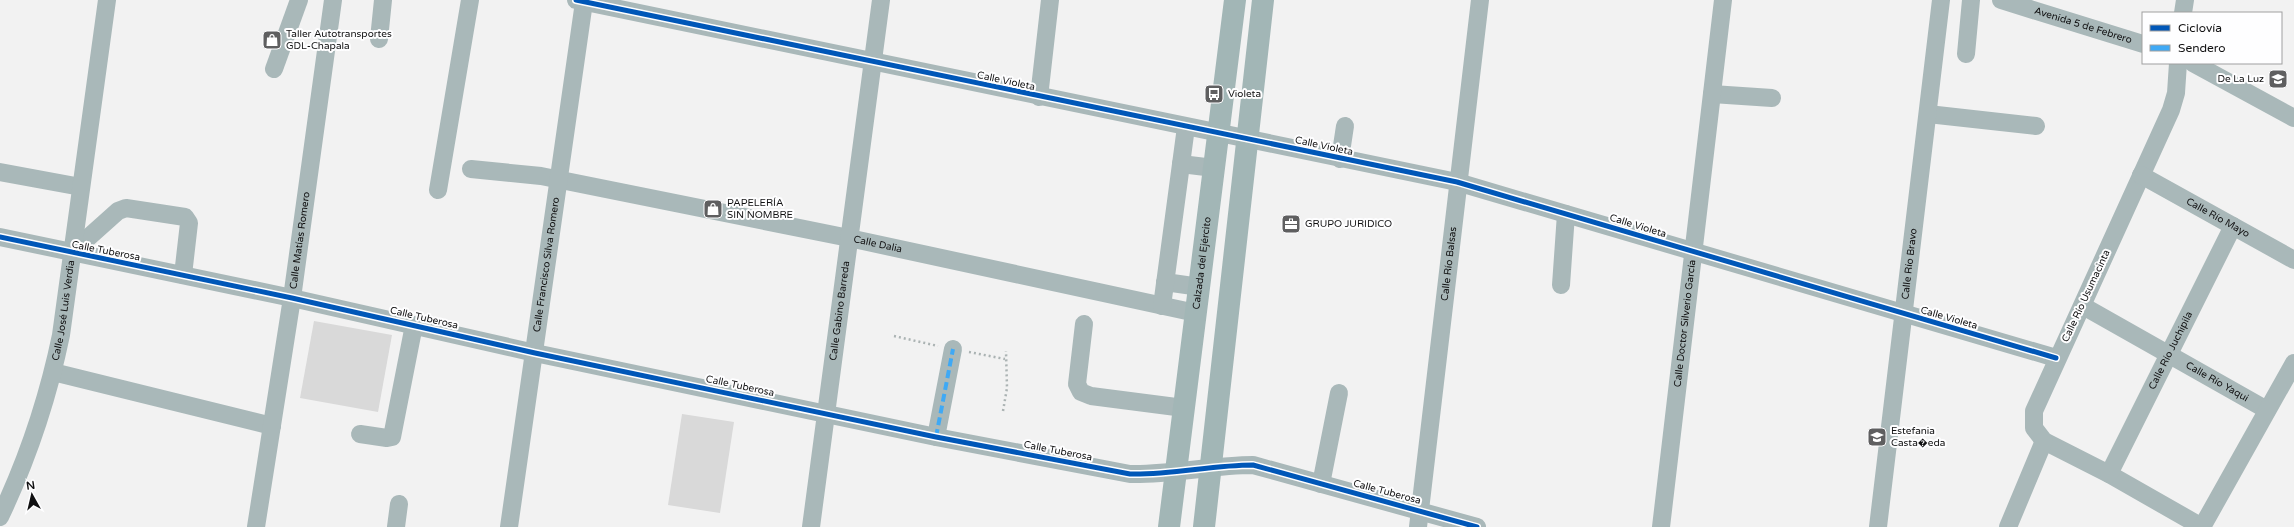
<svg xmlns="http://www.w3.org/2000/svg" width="2294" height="527" font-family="'Varela Round',sans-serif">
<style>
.building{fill:#d9d9d9}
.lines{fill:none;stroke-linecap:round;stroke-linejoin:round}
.path{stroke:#abb3b3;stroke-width:2.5;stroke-dasharray:2 3;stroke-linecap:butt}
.minor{stroke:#a9b8b9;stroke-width:18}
.major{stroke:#a2b6b6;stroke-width:22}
.quiet{stroke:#3fa9f5;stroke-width:4;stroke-dasharray:8 4;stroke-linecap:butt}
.cycleway-casing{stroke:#fefeff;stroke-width:8}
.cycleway{stroke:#0057b8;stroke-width:5}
.labels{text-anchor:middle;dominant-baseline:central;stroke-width:4;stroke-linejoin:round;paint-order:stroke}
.street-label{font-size:10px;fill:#101011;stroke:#fefeff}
.poi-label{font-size:10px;fill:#101011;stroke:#fefeff;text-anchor:start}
</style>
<rect width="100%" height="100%" fill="#f2f2f2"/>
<g class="building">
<polygon points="314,321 392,335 378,412 300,398"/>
<polygon points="682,414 734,422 720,513 668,505"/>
</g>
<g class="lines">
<g class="path">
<polyline points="894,336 938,346"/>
<polyline points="969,352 1005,359"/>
<polyline points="1003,411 1007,388 1006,351"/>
</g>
<g class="minor">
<polyline points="576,0 1457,182 2056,358"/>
<path id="s1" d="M2001,0L2143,44"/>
<polyline points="2183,13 2185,0"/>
<polyline points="379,39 383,0"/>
<polyline points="1966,54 1971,0"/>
<polyline points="2178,63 2176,93 2171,110 2034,411 2034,428 2044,441 2109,474 2202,527"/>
<polyline points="2193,63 2294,118"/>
<polyline points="274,69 299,0"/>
<polyline points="1712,94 1772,98"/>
<polyline points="1039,97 1050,0"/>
<polyline points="1928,114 2036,126"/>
<polyline points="1340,159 1345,126"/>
<polyline points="1181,164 1214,168"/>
<path id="s2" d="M471,169L541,176L849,238L1196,313"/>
<polyline points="0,172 81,187"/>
<path id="s3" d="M2141,175L2294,260"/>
<polyline points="438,190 470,0"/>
<path d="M0,237L292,298L535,353L936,437L1130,474C1172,475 1212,465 1253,465L1477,527"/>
<polyline points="71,253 118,211 126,208 185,217 189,223 183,275"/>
<polyline points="1165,282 1200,287"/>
<polyline points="1561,285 1566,214"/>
<polyline points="1162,306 1186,127"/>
<path id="s4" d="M2083,306L2267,410"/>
<polyline points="1084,324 1077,384 1081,392 1091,396 1184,408"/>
<polyline points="53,372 272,426"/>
<polyline points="360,434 387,438 392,437 414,325"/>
<polyline points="936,437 953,349"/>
<path id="s5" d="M2109,474L2233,226"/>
<polyline points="1321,484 1339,393"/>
<path id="s6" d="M0,517C28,458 48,398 61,335L107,0"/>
<path id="s7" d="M256,527L292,298L333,0"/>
<polyline points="396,527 399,504"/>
<path id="s8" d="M509,527L584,2"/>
<path id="s9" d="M811,527L881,0"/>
<path id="s10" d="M1418,527L1480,0"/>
<path id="s11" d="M1661,527L1723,0"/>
<path id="s12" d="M1878,527L1941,0"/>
<polyline points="2008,527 2044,441"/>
<polyline points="2202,527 2294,363"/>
</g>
<g class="major">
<path id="s13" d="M1169,527L1235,0"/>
<polyline points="1204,527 1263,0"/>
</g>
<polyline class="quiet" points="936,437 953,349"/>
<g class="cycleway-casing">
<g id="cycleway">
<polyline points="576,0 1457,182 2056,358"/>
<path d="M0,237L292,298L535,353L936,437L1130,474C1172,475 1212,465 1253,465L1477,527"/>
</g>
</g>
<use href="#cycleway" class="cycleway"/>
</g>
<defs>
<g id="shop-square" transform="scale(1)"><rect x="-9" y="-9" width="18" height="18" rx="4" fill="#5f5f60" stroke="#fefeff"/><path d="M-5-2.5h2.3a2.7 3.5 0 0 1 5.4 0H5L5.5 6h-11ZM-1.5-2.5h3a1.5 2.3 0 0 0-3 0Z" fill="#fff"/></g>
<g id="school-square" transform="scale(1)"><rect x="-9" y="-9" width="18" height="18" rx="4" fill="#5f5f60" stroke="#fefeff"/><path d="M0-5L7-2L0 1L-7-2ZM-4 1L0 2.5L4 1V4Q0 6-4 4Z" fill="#fff"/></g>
<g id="bus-square" transform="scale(1)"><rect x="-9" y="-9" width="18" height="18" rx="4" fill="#5f5f60" stroke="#fefeff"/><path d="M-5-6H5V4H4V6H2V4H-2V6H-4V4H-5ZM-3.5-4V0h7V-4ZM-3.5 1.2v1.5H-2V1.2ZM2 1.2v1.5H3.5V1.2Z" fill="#fff"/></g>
<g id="office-square" transform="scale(1)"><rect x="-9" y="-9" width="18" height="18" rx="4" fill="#5f5f60" stroke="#fefeff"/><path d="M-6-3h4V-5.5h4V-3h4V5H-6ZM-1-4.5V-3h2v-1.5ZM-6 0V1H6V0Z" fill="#fff"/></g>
</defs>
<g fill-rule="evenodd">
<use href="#shop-square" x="272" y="40"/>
<use href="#school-square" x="2278" y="79"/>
<use href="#bus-square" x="1214" y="94"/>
<use href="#shop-square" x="713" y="209"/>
<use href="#office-square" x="1291" y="224"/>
<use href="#school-square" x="1877" y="437"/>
</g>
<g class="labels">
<g class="street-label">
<text stroke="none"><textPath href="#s1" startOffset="86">Avenida 5 de Febrero</textPath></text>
<text transform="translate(1006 81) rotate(12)">Calle Violeta</text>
<text transform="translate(1324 146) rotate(12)">Calle Violeta</text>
<text stroke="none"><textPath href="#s3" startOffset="88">Calle Río Mayo</textPath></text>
<text transform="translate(1638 226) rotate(17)">Calle Violeta</text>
<text stroke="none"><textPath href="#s7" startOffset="290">Calle Matías Romero</textPath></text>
<text stroke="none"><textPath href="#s2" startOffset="414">Calle Dalia</textPath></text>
<text transform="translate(106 251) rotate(11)">Calle Tuberosa</text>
<text stroke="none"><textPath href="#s10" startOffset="265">Calle Río Balsas</textPath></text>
<text stroke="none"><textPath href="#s8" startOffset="265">Calle Francisco Silva Romero</textPath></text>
<text stroke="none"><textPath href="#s13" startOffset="266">Calzada del Ejército</textPath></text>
<text stroke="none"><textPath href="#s12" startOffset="265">Calle Río Bravo</textPath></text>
<text transform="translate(2086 296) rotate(-65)">Calle Río Usumacinta</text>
<text stroke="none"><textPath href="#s6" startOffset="217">Calle José Luis Verdia</textPath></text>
<text stroke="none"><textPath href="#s9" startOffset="218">Calle Gabino Barreda</textPath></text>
<text transform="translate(424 318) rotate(13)">Calle Tuberosa</text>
<text transform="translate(1949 318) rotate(16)">Calle Violeta</text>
<text stroke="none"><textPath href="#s11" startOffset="205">Calle Doctor Silverio García</textPath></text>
<text stroke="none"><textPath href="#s5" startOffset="138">Calle Río Juchipila</textPath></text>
<text stroke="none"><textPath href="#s4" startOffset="154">Calle Río Yaqui</textPath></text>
<text transform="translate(740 386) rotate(12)">Calle Tuberosa</text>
<text transform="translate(1058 451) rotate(11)">Calle Tuberosa</text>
<text transform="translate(1387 492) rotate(15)">Calle Tuberosa</text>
</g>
<g class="poi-label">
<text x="286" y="34">Taller Autotransportes<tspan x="286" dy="12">GDL-Chapala</tspan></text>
<text x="2264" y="79" text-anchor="end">De La Luz</text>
<text x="1228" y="94">Violeta</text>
<text x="727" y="203">PAPELERÍA<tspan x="727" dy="12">SIN NOMBRE</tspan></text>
<text x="1305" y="224">GRUPO JURIDICO</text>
<text x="1891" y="431">Estefania<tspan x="1891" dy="12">Casta�eda</tspan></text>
</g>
</g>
<rect x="2142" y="12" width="140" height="52" fill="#fefeff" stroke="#9f9fa0"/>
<rect x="2150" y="25" width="20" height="6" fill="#0057b8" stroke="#9f9fa0"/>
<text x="2178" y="32" font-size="12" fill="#101011">Ciclovía</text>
<rect x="2150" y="45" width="20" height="6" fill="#3fa9f5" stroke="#9f9fa0"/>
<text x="2178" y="52" font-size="12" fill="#101011">Sendero</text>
<g transform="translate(32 495) rotate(352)" stroke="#fefeff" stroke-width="3" paint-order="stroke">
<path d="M0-3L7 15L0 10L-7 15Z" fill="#101011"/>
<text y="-6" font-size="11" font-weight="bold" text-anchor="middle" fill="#101011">N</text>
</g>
</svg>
